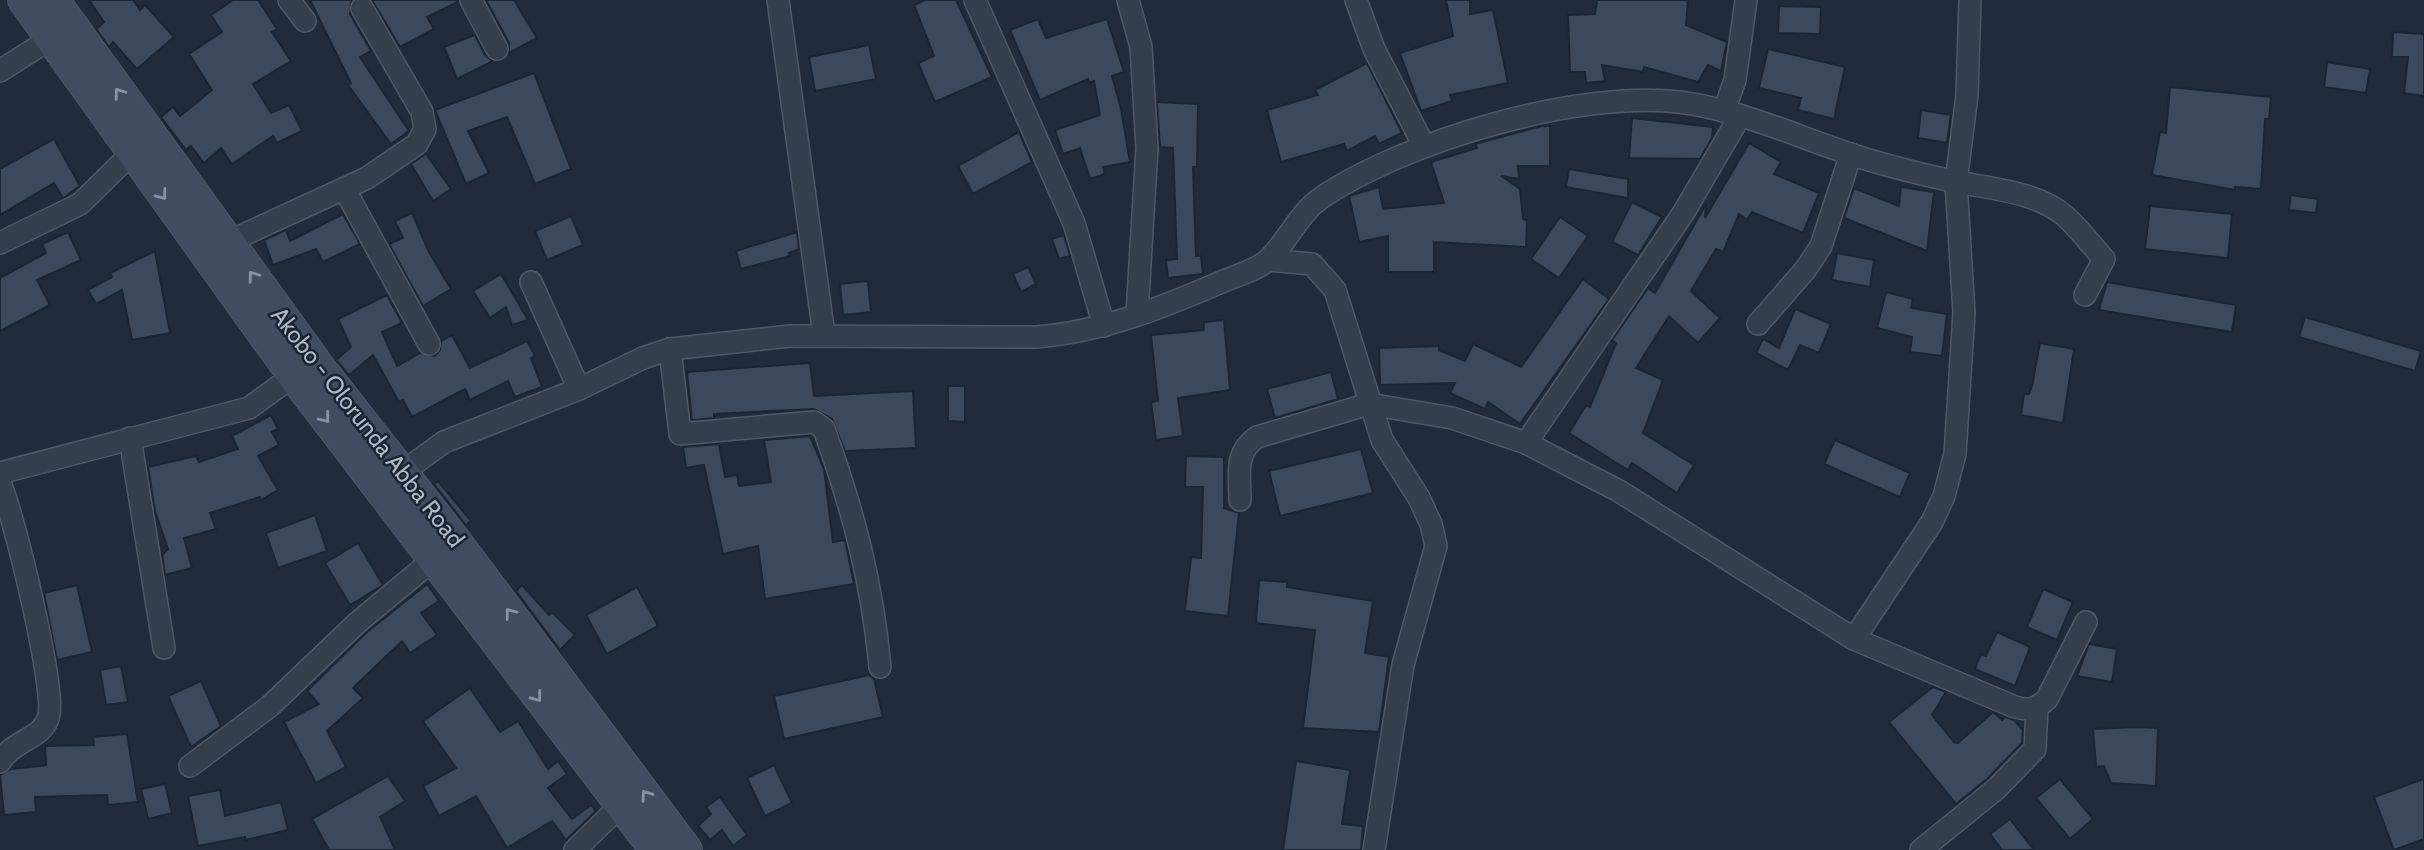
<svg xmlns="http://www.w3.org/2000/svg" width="2424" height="850" font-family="Cabin,sans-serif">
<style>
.building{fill:#3c495c;stroke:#1c2533;stroke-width:2}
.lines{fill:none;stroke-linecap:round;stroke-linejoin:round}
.street-casing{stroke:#505867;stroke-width:24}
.secondary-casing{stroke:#505867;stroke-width:32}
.street{stroke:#353e4d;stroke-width:21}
.secondary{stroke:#424c60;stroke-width:30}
.oneway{stroke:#8a92a4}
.labels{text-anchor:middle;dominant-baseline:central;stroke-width:5;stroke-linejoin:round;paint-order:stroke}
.street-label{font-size:24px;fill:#b0b8c8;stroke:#1a2331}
</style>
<rect width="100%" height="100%" fill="#212b3c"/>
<g class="building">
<polygon points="89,0 133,0 140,10 145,5 174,37 137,69 113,42 109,47 96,29 104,22"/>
<polygon points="233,0 258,0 277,29 272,32 291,61 253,84 271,113 289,105 302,131 277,143 273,136 232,164 221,148 204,163 191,146 186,150 161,117 173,107 180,116 212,90 189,54 222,32 211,15"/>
<polygon points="310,0 352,0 350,14 371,51 360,57 409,131 391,144 348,85 351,83"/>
<polygon points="372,0 458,0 458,2 427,17 434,29 400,47"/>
<polygon points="486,0 514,0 537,38 509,53 509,43"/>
<polygon points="925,0 956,0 992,77 935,102 918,63 934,56 914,5"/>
<polygon points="1446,0 1470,0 1470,14 1493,10 1508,83 1450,95 1452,101 1421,111 1400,53 1453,36"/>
<polygon points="1597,0 1688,0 1686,25 1727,42 1721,71 1708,65 1698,82 1644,67 1643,72 1602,65 1605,81 1586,83 1585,72 1570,72 1568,15 1595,14"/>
<polygon points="1779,6 1821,7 1820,34 1778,33"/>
<polygon points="1038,19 1046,38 1107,19 1124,72 1112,76 1121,109 1130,162 1103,167 1105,174 1090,179 1080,148 1063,154 1055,130 1100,115 1094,81 1089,83 1088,79 1040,100 1010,30"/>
<polygon points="2393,32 2424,34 2424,96 2404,93 2408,57 2392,57"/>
<polygon points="475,35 485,55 493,61 457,79 444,47"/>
<polygon points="869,45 876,79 815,91 809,57"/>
<polygon points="1768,49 1845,67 1834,119 1798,110 1801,98 1759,88"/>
<polygon points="2327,62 2370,69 2366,93 2324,87"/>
<polygon points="1367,63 1402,133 1379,144 1375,136 1347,151 1344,144 1281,162 1267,110 1318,95 1315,90"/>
<polygon points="534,73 571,169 535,184 507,117 468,131 489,173 466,184 435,110"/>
<polygon points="2170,87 2271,97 2269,119 2265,119 2261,189 2235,187 2235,190 2152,175 2160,132 2166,133"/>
<polygon points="1157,102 1198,104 1197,167 1193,167 1196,256 1201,256 1203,274 1168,278 1166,260 1177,259 1173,148 1160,147"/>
<polygon points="1921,110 1951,115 1947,143 1918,138"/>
<polygon points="1632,118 1713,127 1712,138 1700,159 1629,158"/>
<polygon points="1542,126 1550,126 1550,166 1518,166 1519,179 1501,176 1520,189 1523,219 1527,220 1526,247 1434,242 1434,272 1388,272 1388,236 1359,242 1349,196 1379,187 1383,209 1444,203 1431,162 1477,148 1475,144"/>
<polygon points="1019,132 1032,162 973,194 958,166"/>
<polygon points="54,139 80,186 63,198 54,183 0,215 0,169"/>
<polygon points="1749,143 1781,162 1774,174 1819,193 1803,233 1752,212 1747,220 1739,214 1723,252 1716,249 1691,291 1720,318 1698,343 1669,316 1636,368 1663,380 1643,433 1694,465 1677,493 1632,463 1628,470 1569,433 1586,405 1590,407 1616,343 1612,340 1648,288 1655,293 1706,204 1705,218"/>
<polygon points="426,154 451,189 433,201 411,164"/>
<polygon points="1569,169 1628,179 1628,198 1566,187"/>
<polygon points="1901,187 1934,192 1927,251 1844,218 1854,188 1899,206"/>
<polygon points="2291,195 2318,199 2316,213 2289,210"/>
<polygon points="1632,202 1662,217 1638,255 1612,242"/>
<polygon points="2150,206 2232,214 2228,258 2145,249"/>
<polygon points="412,213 429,252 451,289 423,306 389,244 403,238 395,221"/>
<polygon points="343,214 360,244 323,262 316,249 273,265 264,240 286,230 290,241"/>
<polygon points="571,216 583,245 547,260 535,231"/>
<polygon points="1560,217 1588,236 1559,278 1531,259"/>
<polygon points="68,232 81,260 37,280 50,305 0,331 0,278 46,253 42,244"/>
<polygon points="797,232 799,249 789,253 790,256 741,269 736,251"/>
<polygon points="1064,235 1070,256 1059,259 1052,239"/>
<polygon points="155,251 170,333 132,340 122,290 96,304 88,290 112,277 110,273"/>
<polygon points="1837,253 1874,260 1870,287 1832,280"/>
<polygon points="1028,267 1036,284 1021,292 1013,274"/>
<polygon points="501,274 517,301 528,320 512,325 506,307 490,318 473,291"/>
<polygon points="1583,279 1609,299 1520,424 1488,402 1485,409 1450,393 1455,383 1380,385 1379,348 1439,346 1439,350 1465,361 1473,344 1521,367"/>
<polygon points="868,281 871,312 843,315 840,284"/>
<polygon points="2107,282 2236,305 2232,332 2099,310"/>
<polygon points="1886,292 1913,299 1911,308 1947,314 1942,356 1910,352 1912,337 1877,328"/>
<polygon points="387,295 402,323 382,332 397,366 420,353 435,356 440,350 441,341 452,335 470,368 527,341 535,356 531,358 542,387 515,397 508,381 470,400 465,389 412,417 403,400 399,402 373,355 349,375 336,360 351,347 338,319"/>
<polygon points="1795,309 1831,324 1819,353 1800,345 1788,370 1756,353 1763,339 1779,348"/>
<polygon points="2305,317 2421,351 2415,371 2299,337"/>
<polygon points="1224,320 1230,390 1178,398 1183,436 1156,440 1151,402 1158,401 1151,335 1204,330 1204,322"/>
<polygon points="2040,343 2074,349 2063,423 2021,415 2024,394 2029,394 2032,386"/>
<polygon points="810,363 814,396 913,391 916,448 845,451 832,419 814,409 714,414 714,418 692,420 687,372"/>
<polygon points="1331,372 1338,399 1275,418 1267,389"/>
<polygon points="948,386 965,386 965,422 948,421"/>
<polygon points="271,415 278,429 272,432 279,445 258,456 278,490 261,500 260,497 210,513 216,529 184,538 192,568 165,575 162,555 168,549 155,511 148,467 196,456 199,462 238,449 232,436"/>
<polygon points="810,436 824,469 833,542 845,540 854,584 765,599 758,546 723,554 704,465 686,468 683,447 719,444 725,477 737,475 739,486 771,482 764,440"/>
<polygon points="1835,440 1910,473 1900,497 1824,464"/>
<polygon points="1361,449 1373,493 1280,516 1269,471"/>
<polygon points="1186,456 1224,457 1224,508 1239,513 1228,616 1185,611 1191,557 1201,558 1203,487 1185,487"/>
<polygon points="438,481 471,521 466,525 434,484"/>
<polygon points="315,515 327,551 278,568 266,533"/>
<polygon points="358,543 383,585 350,605 325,563"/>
<polygon points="1259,580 1287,582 1287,587 1373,601 1365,653 1389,657 1379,732 1303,728 1315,630 1256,623"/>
<polygon points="427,584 439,601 421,613 437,635 410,653 402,641 353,688 363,698 327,731 346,767 316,783 284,722 319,704 307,691 366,633"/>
<polygon points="77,585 92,652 57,660 44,593"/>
<polygon points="522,585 549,615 552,612 575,635 560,650 516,591"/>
<polygon points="637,587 658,626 607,654 586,615"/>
<polygon points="2043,589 2073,602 2057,640 2027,627"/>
<polygon points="1997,632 2030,647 2015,686 1975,669 1981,654 1986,656"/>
<polygon points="2089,644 2117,649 2112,682 2077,676"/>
<polygon points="121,666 128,702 106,705 100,670"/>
<polygon points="869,675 874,679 883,717 784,739 774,696"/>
<polygon points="201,681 221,726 191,747 168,696"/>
<polygon points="1933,687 1946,692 1932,715 1954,742 1958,743 1993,712 2002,720 2005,717 2014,720 2023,730 2022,743 1987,779 1956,804 1889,722"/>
<polygon points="470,688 500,732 518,721 548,769 558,761 567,774 548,788 572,819 591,805 596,811 566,840 552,821 507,848 476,796 439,816 423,786 456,768 423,721"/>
<polygon points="2136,727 2158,728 2156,786 2111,783 2104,766 2096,767 2093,729"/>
<polygon points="127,734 138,802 108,805 107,795 35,797 36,812 4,815 0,775 11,769 46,765 45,746 94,745 93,737"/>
<polygon points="1296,761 1350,770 1342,824 1363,826 1361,850 1283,850"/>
<polygon points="774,765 792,803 765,816 747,778"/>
<polygon points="388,776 405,801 380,817 395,850 329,850 312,819"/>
<polygon points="2060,779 2093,819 2070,839 2036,798"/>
<polygon points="2424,779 2424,839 2394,850 2374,797"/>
<polygon points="165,784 172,813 148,819 141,789"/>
<polygon points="220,790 225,816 281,802 288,830 245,840 245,837 198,846 188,796"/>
<polygon points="720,797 747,835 733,846 722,830 710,840 698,826 711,814 706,807"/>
<polygon points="2010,819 2034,850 2002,850 1990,834"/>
</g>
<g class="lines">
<g class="street-casing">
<g id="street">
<polyline points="289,0 305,21"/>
<polyline points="471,0 497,49"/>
<polyline points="778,0 824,335"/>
<polyline points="975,0 1074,223 1104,326"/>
<polyline points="1128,0 1141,47 1147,148 1137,314"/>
<polyline points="1356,0 1374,49 1424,146"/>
<polyline points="0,71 50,39"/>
<polyline points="1724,111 1735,80 1746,0"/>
<polyline points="345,190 429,344"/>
<polyline points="228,242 367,178 417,144 425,129 422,112 362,8"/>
<polyline points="0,243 80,204 131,154"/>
<polyline points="1268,260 1312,264 1335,290 1382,440 1419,498 1431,524 1436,546 1403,665 1374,850"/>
<polyline points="531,282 579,389"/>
<polyline points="1758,324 1806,269 1821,246 1851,154"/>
<path d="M670,349L680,434L814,422L824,429C853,510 872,581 880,667"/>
<polyline points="130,438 164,648"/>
<polyline points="1526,443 1684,212 1740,116"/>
<polyline points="0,473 249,408 293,376"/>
<path d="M401,473L444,442L579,389L643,358L670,349L790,336L1036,337C1103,332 1166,306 1226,280C1239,275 1258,269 1268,260C1288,241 1298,214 1321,198C1405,141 1578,90 1679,102C1744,110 1806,141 1869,160C1897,168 1926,176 1954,181C1989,189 2036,191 2065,216C2079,228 2091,245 2104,259L2085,295"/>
<path d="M0,483C14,515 55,685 49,715C44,739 14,739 0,762"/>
<path d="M1240,500C1240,474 1234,453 1257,437L1369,404L1452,418L1526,443L1619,491L1854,639L2015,707C2030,711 2036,709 2047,699L2086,622"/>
<polyline points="1854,639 1932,522 1944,496 1955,454 1964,313 1956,182 1967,95 1970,0"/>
<polyline points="190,766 270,706 357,623 434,559"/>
<polyline points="575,850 620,806"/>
<polyline points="1921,850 1996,789 2035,749 2037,708"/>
</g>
</g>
<g class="secondary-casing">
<g id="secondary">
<polyline points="23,0 293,376 655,850"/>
<polyline points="54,0 316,362 457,542 687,850"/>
</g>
</g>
<use href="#street" class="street"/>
<use href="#secondary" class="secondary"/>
</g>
<defs><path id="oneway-chevron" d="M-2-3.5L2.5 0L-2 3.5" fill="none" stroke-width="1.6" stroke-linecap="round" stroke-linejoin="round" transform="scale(1.75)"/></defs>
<g class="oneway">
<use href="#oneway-chevron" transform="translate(119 93) rotate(-126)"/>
<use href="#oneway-chevron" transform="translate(162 195) rotate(53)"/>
<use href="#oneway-chevron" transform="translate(253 276) rotate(-126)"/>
<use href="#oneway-chevron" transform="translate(325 418) rotate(52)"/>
<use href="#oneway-chevron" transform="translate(510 613) rotate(-127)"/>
<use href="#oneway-chevron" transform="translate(537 697) rotate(53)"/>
<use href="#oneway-chevron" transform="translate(646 795) rotate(-125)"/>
</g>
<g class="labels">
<g class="street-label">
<text transform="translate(368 427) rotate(52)">Akobo - Olorunda Abba Road</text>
</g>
</g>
</svg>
